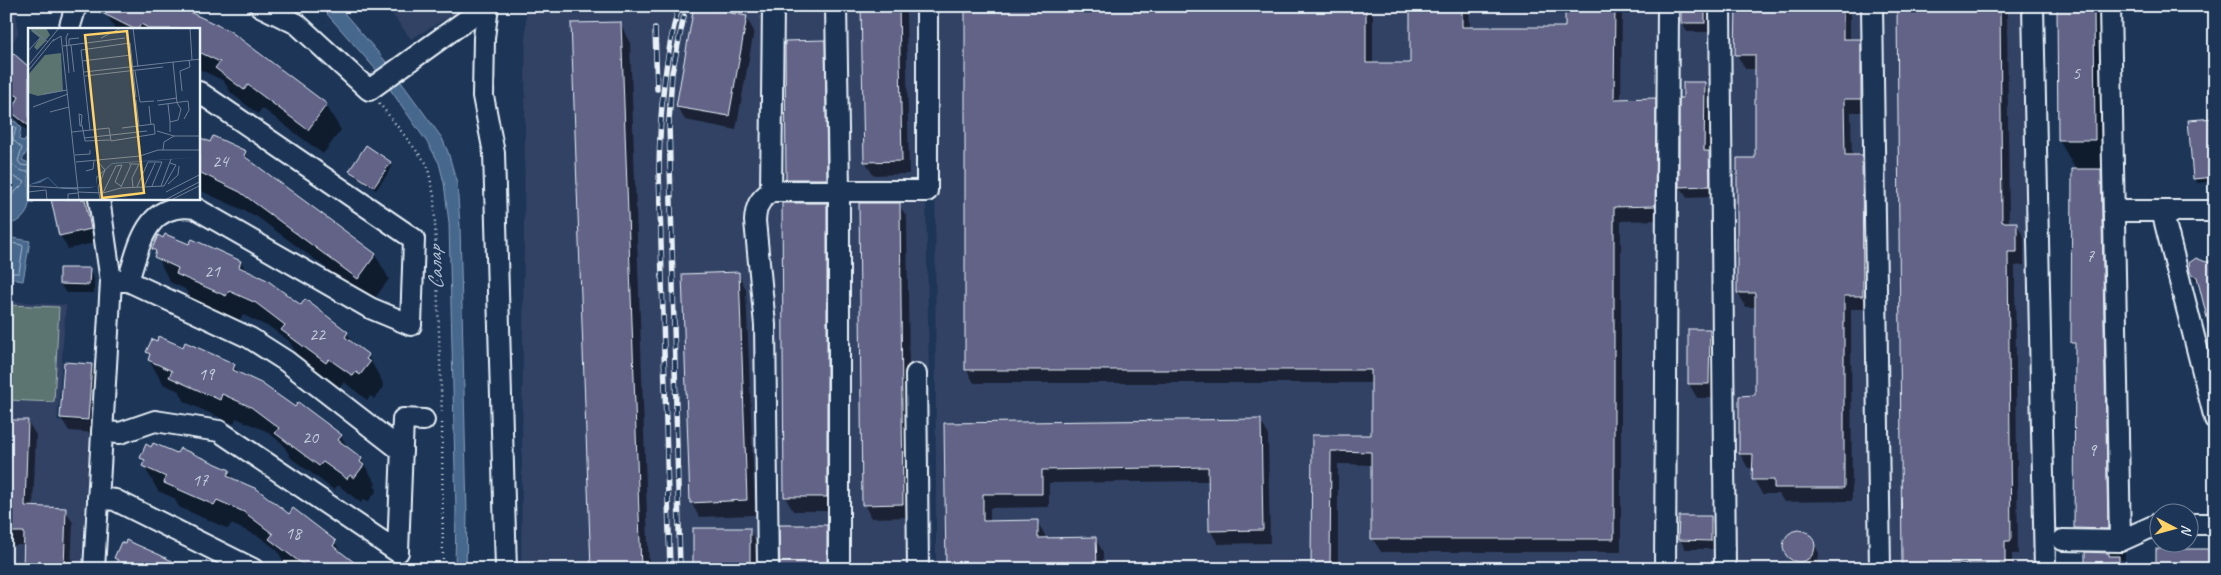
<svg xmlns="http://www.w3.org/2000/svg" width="2221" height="575" font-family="Caveat,sans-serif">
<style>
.built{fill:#324365}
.green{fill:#5b7470;stroke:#a2b2b4}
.water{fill:#47678d;stroke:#879eb8}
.shadow{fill:#0007}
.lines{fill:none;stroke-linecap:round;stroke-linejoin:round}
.shore{stroke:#a8bacd;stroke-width:1}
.building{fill:#626487;stroke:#e8f1f8}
.minor-casing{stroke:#e8f1f8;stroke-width:24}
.path{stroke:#e8f1f8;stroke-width:2.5;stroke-dasharray:1 4;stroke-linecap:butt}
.minor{stroke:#1d3557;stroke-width:20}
.rail-casing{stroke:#e8f1f8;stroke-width:5.5}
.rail{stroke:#1d3557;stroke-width:4;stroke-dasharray:11;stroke-linecap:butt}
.labels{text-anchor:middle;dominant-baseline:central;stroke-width:5;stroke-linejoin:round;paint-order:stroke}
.number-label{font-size:18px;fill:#c6cedc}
.water-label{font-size:21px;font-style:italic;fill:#b0c1d3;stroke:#1d3557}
.inset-road{fill:none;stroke:#6e8097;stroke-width:1}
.view{fill:#ffd166;fill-opacity:0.15;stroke:#ffd166;stroke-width:2.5}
.inset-edge{fill:none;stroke:#e8f1f8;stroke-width:2.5}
</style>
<rect width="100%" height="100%" fill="#1d3557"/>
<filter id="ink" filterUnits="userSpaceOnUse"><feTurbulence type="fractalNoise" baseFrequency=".02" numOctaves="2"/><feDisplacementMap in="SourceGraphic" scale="10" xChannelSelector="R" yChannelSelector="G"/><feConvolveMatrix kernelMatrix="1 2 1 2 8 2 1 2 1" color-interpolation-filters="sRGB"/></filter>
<g filter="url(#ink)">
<g class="built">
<polygon points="6,6 16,6 18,33 6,54"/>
<polygon points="386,6 468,6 411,39"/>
<polygon points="526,6 923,6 932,569 521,569"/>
<polygon points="935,6 2043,6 2052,569 936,569"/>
<polygon points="6,301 66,305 57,421 90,422 81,569 6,569"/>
</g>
<polygon class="green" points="6,305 59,307 54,402 6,400"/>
<g class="water">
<polygon points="320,6 338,6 388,64 442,138 448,152 457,183 460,225 467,514 466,569 455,569 456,511 449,223 444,183 439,163 429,145 378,72"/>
<path d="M15,121L21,127L19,140L24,141L29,137V148L22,160L29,163V199H34L33,203L29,204C27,216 20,223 7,224L6,129L9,123Z"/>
<polygon points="6,237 30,241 23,281 6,278"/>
</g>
<g class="shadow">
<polygon points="792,6 839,6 835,12 796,13"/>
<polygon points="863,6 903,6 906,12 909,174 873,175 865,161"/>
<polygon points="966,6 1368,6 1373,15 1373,64 1411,64 1411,6 1469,6 1470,28 1566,28 1566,6 1622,6 1621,100 1655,99 1663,113 1662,220 1621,221 1621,552 1381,552 1373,539 1373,465 1338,464 1338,569 1312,569 1313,436 1373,437 1373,383 974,383 966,369"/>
<polygon points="1682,6 1710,6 1709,32 1687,32 1682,23"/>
<polygon points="1737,6 1850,6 1850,40 1860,40 1868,54 1869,112 1851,112 1852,157 1862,157 1869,170 1870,309 1851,309 1852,501 1784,502 1779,494 1762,494 1754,480 1754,468 1748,468 1740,454 1740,397 1756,397 1756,307 1746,307 1738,293 1738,159 1756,159 1756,69 1745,69 1737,55"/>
<polygon points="1898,6 2007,6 2009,224 2016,223 2024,237 2024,265 2015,266 2018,554 2012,554 2012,569 1906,569 1903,565"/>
<polygon points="2059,6 2111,6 2112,171 2101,171 2119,202 2125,560 2120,560 2124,569 2086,569 2090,554 2075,528 2076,348 2073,343 2076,170 2059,140"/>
<polygon points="107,15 229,32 326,105 341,130 323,154 262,108 258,114 231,93 224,81 199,69 199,29 115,29"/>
<polygon points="746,17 754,31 736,130 685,120 677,107"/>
<polygon points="620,23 630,41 649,569 592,569"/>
<polygon points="6,29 12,38 6,49"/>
<polygon points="824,42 832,55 834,192 795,192 787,179"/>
<polygon points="6,49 29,69 29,132 19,124 12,112 17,103 6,96"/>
<polygon points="1704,83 1711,95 1710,154 1715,164 1716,197 1687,198 1680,186 1684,99"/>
<polygon points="2215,119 2215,181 2197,183 2195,179"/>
<polygon points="199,138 211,144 245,152 251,163 375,254 389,279 372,302 256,216 199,190"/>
<polygon points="390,162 392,167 376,190 353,175 351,171"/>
<polygon points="53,199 89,199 98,242 68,249 60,235"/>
<polygon points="783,204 826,204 834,218 834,511 793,511 785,497"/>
<polygon points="899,204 907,218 911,517 871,518 864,504"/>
<polygon points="190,246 241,262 246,271 347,333 355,347 368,356 382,381 383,387 374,399 371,396 367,400 344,382 340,387 297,355 289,341 271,328 243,315 240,320 191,299 185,289 170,282 153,249"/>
<polygon points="2215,261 2215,344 2201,289 2191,272"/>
<polygon points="89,270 94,279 94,293 66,293 60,284"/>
<polygon points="738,274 746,289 755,515 699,517 691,502"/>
<polygon points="1709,331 1717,344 1717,398 1697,398 1689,384"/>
<polygon points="183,349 234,365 239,374 341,436 349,450 361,459 376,484 374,485 377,490 368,502 364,499 361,503 338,485 334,490 291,458 282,443 266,431 236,418 234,424 185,402 179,391 163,384 149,360 150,357 147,352"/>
<polygon points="91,365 99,379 95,433 69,431 61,418"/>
<polygon points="1260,420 1268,434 1270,543 1218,544 1210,530 1209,481 1049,483 1049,507 990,508 990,522 1037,521 1045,535 1045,539 1095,538 1103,552 1103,563 1175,562 1180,569 947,569 945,425"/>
<polygon points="6,421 28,422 36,435 33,508 65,509 73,523 71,569 24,569 25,545 6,545"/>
<polygon points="178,455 229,471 234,480 289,515 293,510 335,542 343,556 358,569 291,569 285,564 277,550 260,537 231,524 228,529 179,507 174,498 158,491 144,466 145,463 142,458"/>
<polygon points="1680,517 1710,518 1715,527 1715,549 1685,549 1680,540"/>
<polygon points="826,526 837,544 837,569 781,569"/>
<polygon points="749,529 759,547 759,569 695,569"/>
<polygon points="1799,530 1809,534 1819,553 1818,563 1811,569 1798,569 1792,564 1787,555 1785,541 1787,537"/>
<polygon points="115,558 186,569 121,569"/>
</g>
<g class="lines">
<g class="shore">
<polyline points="6,129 13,126 16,128 13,140 22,148 18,161 21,165 29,166"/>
<path d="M6,136L8,144L13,151C9,165 15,171 29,172"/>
<polyline points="6,169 12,176 25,182 13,194 9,204 6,205"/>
<polyline points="6,242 22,245 23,247 19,273 6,273"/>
</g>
</g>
<g class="building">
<polygon points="88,6 177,6 230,31 327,104 308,130 248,85 244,90 215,68 220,62 199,52 199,29 150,29 141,24 138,29 134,29"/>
<polygon points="694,6 747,16 729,116 676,107"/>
<polygon points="861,6 899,6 902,161 864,162"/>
<polygon points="965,6 1366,6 1366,63 1410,63 1410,6 1462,6 1462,27 1565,27 1565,6 1615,6 1614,99 1656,98 1655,206 1614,207 1614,539 1371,539 1371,452 1331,451 1330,569 1311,569 1312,435 1371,435 1371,370 965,370"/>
<rect x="1681" y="6" width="24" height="17"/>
<polygon points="1736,6 1843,6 1843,39 1861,39 1861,99 1844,99 1845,155 1862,155 1863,296 1844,296 1844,488 1774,488 1774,480 1752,480 1753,454 1739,454 1739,396 1755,395 1755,293 1737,293 1737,158 1755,158 1755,55 1735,55"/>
<polygon points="1897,6 2000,6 2002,222 2017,222 2017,252 2008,252 2011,541 2005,541 2005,564 1902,565"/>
<polygon points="2057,6 2094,6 2095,140 2058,140"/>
<polygon points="621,22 641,569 591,569 571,23"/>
<polygon points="825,40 827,179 786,179 785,41"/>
<polygon points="6,47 29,67 29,126 11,112 19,97 6,89"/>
<polygon points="1683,82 1705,82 1704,151 1709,151 1710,186 1679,187 1679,98 1683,98"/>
<polygon points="2215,118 2215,177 2193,179 2188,120"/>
<polygon points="213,136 246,151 244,156 376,254 358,279 240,192 199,172 199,137 210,142"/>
<polygon points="366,145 391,162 374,187 349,171"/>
<polygon points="2072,169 2101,169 2108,529 2074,528 2075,343 2071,343"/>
<polygon points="51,199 85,199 91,229 59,236"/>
<polygon points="782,203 827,203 827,497 784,497"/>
<polygon points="859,203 900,203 903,504 862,505"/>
<polygon points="165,234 189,244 192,239 241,261 239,267 267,280 301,305 305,299 348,332 345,337 369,355 366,359 370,362 360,375 356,372 353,376 329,359 326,363 292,338 281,330 285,325 256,303 229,291 226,296 176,274 178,268 154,257 156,251 152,249 158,235 163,238"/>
<polygon points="2196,258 2206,262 2215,260 2215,330 2210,330 2197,277 2190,272 2189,263"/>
<polygon points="59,268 90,268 89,285 59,284"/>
<polygon points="739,272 747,500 690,503 682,274"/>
<polygon points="1688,329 1710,329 1709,384 1688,384"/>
<polygon points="158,336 183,347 185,342 235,364 233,370 261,383 295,407 298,402 342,435 338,440 362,458 360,462 364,465 354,478 350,475 347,479 323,462 319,466 275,433 279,428 251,407 222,394 220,400 169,377 172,371 148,360 150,354 146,352 152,339 157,341"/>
<polygon points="64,362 92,364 88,420 60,418"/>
<polygon points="1261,419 1263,530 1209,531 1208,467 1042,470 1042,494 983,494 983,521 1038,520 1038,538 1096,537 1097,569 946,569 944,423"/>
<polygon points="6,420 28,420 25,506 66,508 64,569 23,569 24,532 6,532"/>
<polygon points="153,443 177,453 180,448 230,470 227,476 257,489 289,514 293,508 336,541 333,546 363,569 309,569 269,539 273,534 244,512 217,500 214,505 164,483 166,477 142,466 145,460 140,458 146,444 151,447"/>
<polygon points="1679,516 1711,516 1711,541 1678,540"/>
<polygon points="779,525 827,525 827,569 780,569"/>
<rect x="693" y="528" width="57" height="41"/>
<circle cx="1799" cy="546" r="16"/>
<polygon points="126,540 160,555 188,569 128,569 116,563 118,560 114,558 121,542 125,544"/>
<rect x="2156" y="549" width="59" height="20"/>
<polygon points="2085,552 2109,553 2109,556 2119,556 2119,569 2085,569"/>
</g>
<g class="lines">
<g class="minor-casing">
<g id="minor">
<polyline points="260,6 297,24 369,90 486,6"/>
<polyline points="488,6 484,38 483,96 494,153 506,569"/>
<polyline points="836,6 839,190 839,569"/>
<polyline points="1720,6 1725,569"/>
<polyline points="1872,6 1880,569"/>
<polyline points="2033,6 2045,569"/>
<polyline points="2110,6 2120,541"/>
<polyline points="69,29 76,6"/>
<polyline points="771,191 773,6"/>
<polyline points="2116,211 2215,211"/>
<polyline points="2162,211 2215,419"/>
<polyline points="116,281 128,281 250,338 286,361 402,451"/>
<path d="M128,281C140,244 146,201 195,208L370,308L411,325L414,239L199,92"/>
<polyline points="916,374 918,569"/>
<polyline points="102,432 120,433 155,421 219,431 398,552 403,419 424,420"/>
<polyline points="98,498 115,500 253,569"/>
<polyline points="2188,524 2215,524"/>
<polyline points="2063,540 2120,541 2158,524"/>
<polyline points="94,569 111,281 99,199"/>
<path d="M768,569L765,325L755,221C756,206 759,200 771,191H927V6"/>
<polyline points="1665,569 1668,6"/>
</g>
</g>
<g class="path">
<polyline points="379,103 427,164 434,196 442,415"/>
<polyline points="442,423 443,569"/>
</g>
<use href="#minor" class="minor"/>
<g class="rail-casing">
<g id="rail">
<polyline points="655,28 657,89"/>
<path d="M670,569L659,169C660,113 664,60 679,6"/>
<polyline points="680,569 669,122 672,73 684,16"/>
</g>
</g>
<use href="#rail" class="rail"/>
</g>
</g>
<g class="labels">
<g class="number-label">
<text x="2076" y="73">5</text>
<text x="220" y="161">24</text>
<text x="2090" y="256">7</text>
<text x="212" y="271">21</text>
<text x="317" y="334">22</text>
<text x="206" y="374">19</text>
<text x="310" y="437">20</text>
<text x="2092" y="450">9</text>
<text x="200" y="480">17</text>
<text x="293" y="533">18</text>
</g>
<g class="water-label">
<text transform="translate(435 268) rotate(-92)">Салар</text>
</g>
</g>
<g transform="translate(28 28)">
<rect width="172" height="172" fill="#1d3557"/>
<path d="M5,0H18L22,7L18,12L13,8L18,13L9,22L6,19L12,10L3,3ZM33,25L35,63L10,68L0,65V47L17,27Z" fill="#5b7470"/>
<path d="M172,129L84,136L69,150L68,158L63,160L36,161L29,159L20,150L12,155L0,157L20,149L30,159H63L68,158V149L84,135Z" fill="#47678d"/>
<path class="inset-road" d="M2,0L20,14M105,0L110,39M162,0L164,32M40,5L38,10L41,45M73,10L93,0M25,13L33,8L51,172M41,17V11L51,10M43,17L46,44M35,18L97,10M0,23L12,10M54,33L103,27M0,38L31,0M0,43L26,11M107,43L112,74L126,73M56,44L173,31M57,48L135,39M154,63L152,43L162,39L161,32M15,66L39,62M108,72L111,98M129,73L149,70M140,76L142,94M130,77L160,73L161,82L156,91M121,78L123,97M5,79L40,66M22,84L41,79M51,86L54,87L53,98H52ZM54,97L57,113L82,112M62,102L53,22L102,15L108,69M129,103L146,108L136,114L135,122M44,104L81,100L83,113L127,106L126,96L94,100M142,104V94L150,92L153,81L149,75L145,34M146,108H173M56,110L119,103M0,121V137M47,127L62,126V122M48,134L112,128L130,122H173M70,134L77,142L70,159L72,172M101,136H111L104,150L105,159M58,143L65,141L66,133M140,156L150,147L151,138M0,158L50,161M93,158L87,154L94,137M133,158L143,131M93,159L103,137M109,159L120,134H134L124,158M116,159L127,135M0,164L18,162L19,172M50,164L75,165L93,160L136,158L148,137L142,135M138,164L173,146M75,165L88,138L94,137M40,172V166L50,165M137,172L173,153M143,172L173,157"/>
<path class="view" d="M99,3L116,165L74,170L57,7Z"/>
<rect width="172" height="172" class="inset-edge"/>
</g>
<rect width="2221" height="575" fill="none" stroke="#1d3557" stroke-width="25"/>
<rect x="12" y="12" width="2196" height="550" fill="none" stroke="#e8f1f8" stroke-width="2" filter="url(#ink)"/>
<g transform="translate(2174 528) rotate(96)"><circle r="24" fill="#1d3557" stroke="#6e8097"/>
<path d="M0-4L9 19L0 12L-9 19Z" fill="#ffd166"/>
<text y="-8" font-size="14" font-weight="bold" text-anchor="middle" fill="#e8f1f8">N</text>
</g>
</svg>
